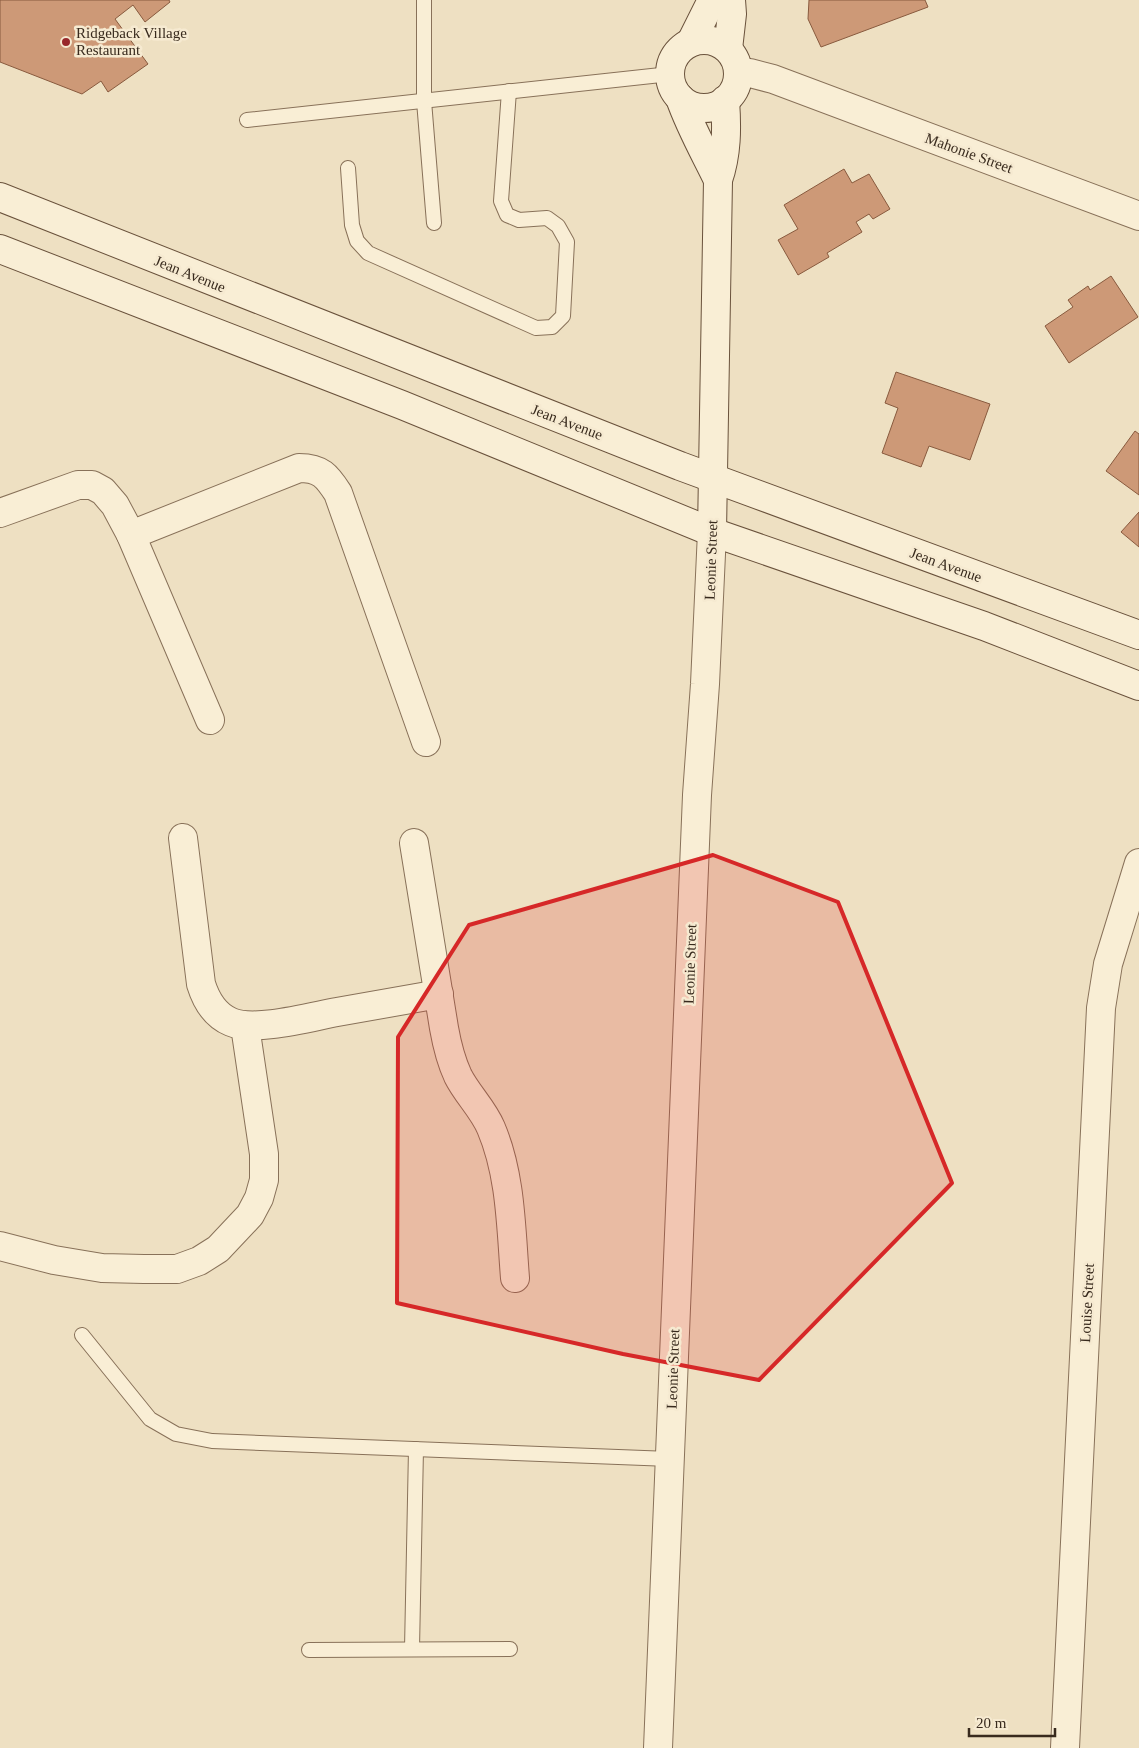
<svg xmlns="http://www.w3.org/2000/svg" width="1139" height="1748" font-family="'Times New Roman',serif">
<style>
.building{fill:#cd9977;stroke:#885a3e}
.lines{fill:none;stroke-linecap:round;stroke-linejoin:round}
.lane-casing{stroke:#887159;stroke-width:16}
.street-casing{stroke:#887159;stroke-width:30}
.secondary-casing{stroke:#6a523c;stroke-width:30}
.lane{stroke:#f9eed5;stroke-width:14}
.street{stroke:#f9eed5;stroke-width:28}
.secondary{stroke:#f9eed5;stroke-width:28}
.marked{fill:#d62828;fill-opacity:0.2;stroke:#d62828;stroke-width:4;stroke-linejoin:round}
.poi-dot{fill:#98282b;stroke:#f6ead1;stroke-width:2}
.labels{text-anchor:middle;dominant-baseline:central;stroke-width:5;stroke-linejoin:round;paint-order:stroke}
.poi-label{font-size:15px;fill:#382a1d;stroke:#f6ead1;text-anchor:start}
.street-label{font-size:15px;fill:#382a1d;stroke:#f6ead1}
</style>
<rect width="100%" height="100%" fill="#eee0c2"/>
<g class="building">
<polygon points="0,0 169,0 170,2 145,22 133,5 115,19 148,64 108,92 101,81 82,94 0,62"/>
<polygon points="809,0 925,0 928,7 821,47 808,19"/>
<polygon points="844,169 852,183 869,174 890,209 873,219 869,214 856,222 862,232 827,253 829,257 798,275 778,240 798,229 784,205"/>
<polygon points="1111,276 1138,317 1069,363 1045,326 1073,307 1068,300 1088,286 1090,290"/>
<polygon points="896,372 990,404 970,460 929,446 921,467 882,453 898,408 885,403"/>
<polygon points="1135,431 1139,434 1139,495 1106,471"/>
<polygon points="1139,512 1139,547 1121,532"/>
</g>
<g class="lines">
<g class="lane-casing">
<g id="lane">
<polyline points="424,0 424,101 434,223"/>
<polyline points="247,120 670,74"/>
<polyline points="348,168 352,225 357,241 368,253 536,328 552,327 563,316 567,242 558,226 547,218 519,220 507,215 501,201 509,91"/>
<polyline points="82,1335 150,1419 176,1434 212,1441 670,1459"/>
<polyline points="412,1649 416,1449"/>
<polyline points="309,1650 510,1649"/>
</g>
</g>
<g class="street-casing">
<g id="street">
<polyline points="738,73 750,73 773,79 1139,216"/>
<polyline points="0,513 78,485 92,485 103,491 115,505 131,535 210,720"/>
<path d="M131,535L299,468C321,468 327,476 338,493L426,742"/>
<path d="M183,838L201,984C206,1000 214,1015 231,1022C255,1032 310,1017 337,1012C371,1006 405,1000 439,994"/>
<path d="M414,843L444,1028C447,1045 451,1061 458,1076C467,1094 483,1109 491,1128C511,1175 511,1228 515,1278"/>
<polyline points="0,1246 54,1260 102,1268 144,1269 177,1269 199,1261 218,1249 250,1215 259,1198 264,1180 264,1154 245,1026"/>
<polyline points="658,1748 697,795 705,684 712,532"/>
<polyline points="1065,1748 1101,1008 1108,964 1139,863"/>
</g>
</g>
<g class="secondary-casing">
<g id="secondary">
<circle cx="704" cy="74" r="34"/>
<polyline points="691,42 712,0"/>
<polyline points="728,49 732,14 731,0"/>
<path d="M680,98C690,127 705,153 718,180"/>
<polyline points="0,197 680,466 1139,635"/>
<polyline points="0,249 402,405 712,532 984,626 1139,686"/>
<path d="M712,532L718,180C727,154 727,128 725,100"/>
</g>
</g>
<use href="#lane" class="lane"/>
<use href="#street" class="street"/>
<use href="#secondary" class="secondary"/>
</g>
<path class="marked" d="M713,855L838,902L952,1183L759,1380L623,1354L397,1303L398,1037L469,925Z"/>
<circle class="poi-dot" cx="66" cy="42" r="5"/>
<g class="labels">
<g class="poi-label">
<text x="76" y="33">Ridgeback Village<tspan x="76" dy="17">Restaurant</tspan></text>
</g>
<g class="street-label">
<text transform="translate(969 153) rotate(20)">Mahonie Street</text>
<text transform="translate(190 274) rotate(22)">Jean Avenue</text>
<text transform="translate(567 422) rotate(21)">Jean Avenue</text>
<text transform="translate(711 560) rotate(-88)">Leonie Street</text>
<text transform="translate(946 565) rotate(20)">Jean Avenue</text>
<text transform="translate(690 964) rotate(-88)">Leonie Street</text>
<text transform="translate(1087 1303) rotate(-87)">Louise Street</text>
<text transform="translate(673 1369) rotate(-88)">Leonie Street</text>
</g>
</g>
<path d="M969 1728v8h86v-8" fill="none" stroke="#382a1d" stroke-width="2.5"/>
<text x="976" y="1728" font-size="15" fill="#382a1d" stroke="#f6ead1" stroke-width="4" paint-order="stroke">20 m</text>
</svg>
